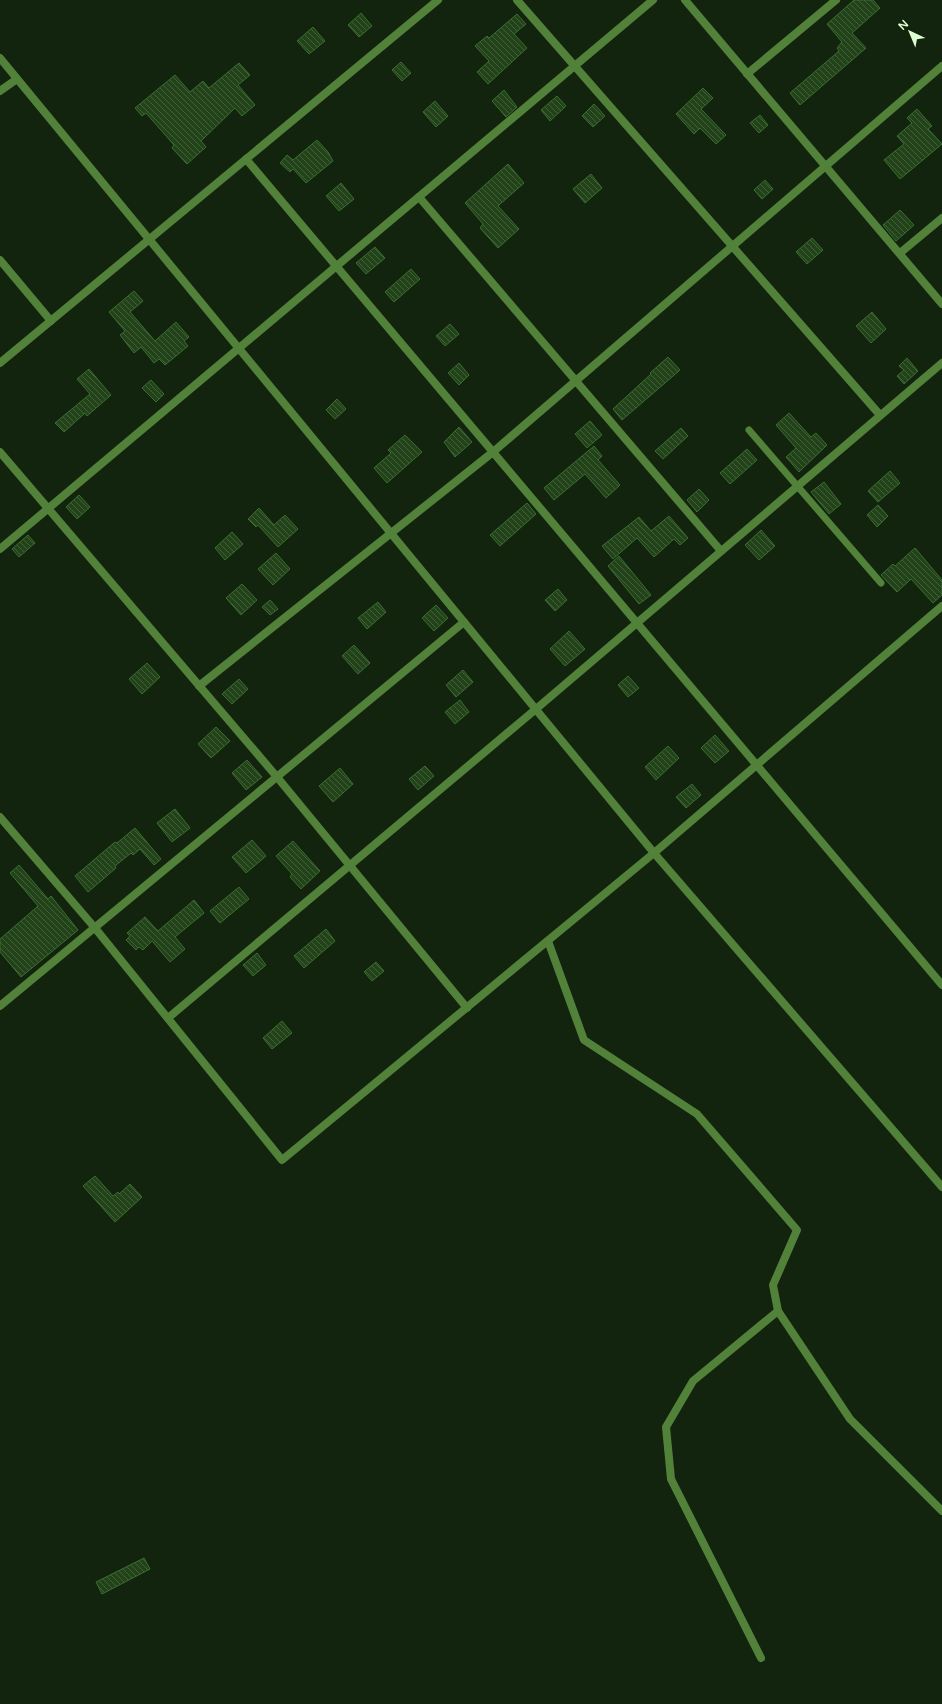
<svg xmlns="http://www.w3.org/2000/svg" width="942" height="1704" font-family="'Varela Round',sans-serif">
<style>
.building{fill:url(#building-back-hatch);stroke:#396f2d}
.lines{fill:none;stroke-linecap:round;stroke-linejoin:round}
.lane{stroke:#52813a;stroke-width:7}
.street{stroke:#52813a;stroke-width:8}
</style>
<defs>
<pattern id="building-back-hatch" width="6" height="6" patternUnits="userSpaceOnUse"><rect width="6" height="6" fill="#22431a"/><path d="M-1 5l2 2M0 0l6 6M5-1l2 2" fill="none" stroke="#425f3a"/></pattern>
</defs>
<rect width="100%" height="100%" fill="#12230e"/>
<g class="building">
<polygon points="854,0 873,0 880,8 852,33 866,48 800,105 790,93 839,51 837,48 842,42 827,24"/>
<polygon points="361,13 372,26 359,37 348,25"/>
<polygon points="517,14 526,24 514,34 527,48 488,84 477,72 489,61 475,46 487,36 489,38"/>
<polygon points="313,27 325,41 309,54 297,41"/>
<polygon points="401,62 411,73 402,81 392,70"/>
<polygon points="239,63 250,75 238,85 255,105 242,116 235,108 201,141 206,147 187,164 172,148 174,145 146,113 142,116 135,108 175,75 190,92 203,81 209,88"/>
<polygon points="703,88 713,98 701,109 726,135 716,144 700,128 694,134 676,114"/>
<polygon points="504,90 517,107 506,117 492,101"/>
<polygon points="557,96 566,106 550,121 541,110"/>
<polygon points="435,101 448,116 436,127 423,112"/>
<polygon points="594,104 605,116 593,127 582,116"/>
<polygon points="917,109 932,126 928,129 942,144 900,179 884,160 904,144 897,136 912,123 907,118"/>
<polygon points="760,115 768,125 759,133 750,123"/>
<polygon points="317,140 328,152 333,161 306,183 293,169 290,172 280,163 287,155 293,160"/>
<polygon points="508,164 524,183 498,206 519,229 498,248 480,228 483,224 465,203"/>
<polygon points="591,174 602,188 585,203 573,189"/>
<polygon points="765,180 773,189 762,199 754,190"/>
<polygon points="341,183 354,199 339,211 326,196"/>
<polygon points="900,210 914,225 896,241 883,225"/>
<polygon points="812,238 823,250 807,264 796,252"/>
<polygon points="375,247 385,258 366,274 356,263"/>
<polygon points="411,269 420,279 394,302 385,292"/>
<polygon points="134,291 143,301 130,312 155,341 176,322 189,337 184,341 188,346 165,365 159,359 154,363 141,347 134,353 120,335 125,331 109,312"/>
<polygon points="872,312 886,329 871,343 856,326"/>
<polygon points="450,324 459,334 445,346 436,336"/>
<polygon points="668,357 680,370 622,420 613,409 651,374 650,373"/>
<polygon points="907,358 918,371 904,384 897,376 904,370 899,366"/>
<polygon points="459,363 469,375 459,385 448,373"/>
<polygon points="89,369 111,395 87,416 85,413 64,432 55,423 90,394 77,379"/>
<polygon points="151,380 164,394 156,402 142,388"/>
<polygon points="337,399 346,409 335,419 326,410"/>
<polygon points="789,413 811,437 816,433 827,445 799,472 786,457 796,448 776,425"/>
<polygon points="590,421 602,435 587,448 575,434"/>
<polygon points="459,427 472,442 455,457 444,442"/>
<polygon points="681,428 688,436 663,459 655,451"/>
<polygon points="405,435 422,452 387,483 374,468 391,453 388,450"/>
<polygon points="594,446 602,456 598,460 620,485 606,498 585,474 554,500 544,488"/>
<polygon points="747,449 757,460 730,484 720,473"/>
<polygon points="890,471 900,483 878,502 868,491"/>
<polygon points="824,482 841,504 829,514 811,492"/>
<polygon points="699,489 709,500 697,512 687,500"/>
<polygon points="79,495 90,507 77,519 66,507"/>
<polygon points="527,503 536,514 500,546 490,535"/>
<polygon points="878,505 888,516 877,527 867,515"/>
<polygon points="259,508 274,525 285,515 298,529 278,547 258,525 256,527 248,519"/>
<polygon points="669,516 688,538 680,545 674,539 654,557 637,538 613,559 602,546 639,517 651,531"/>
<polygon points="761,530 775,546 759,560 745,545"/>
<polygon points="232,532 243,544 225,560 215,548"/>
<polygon points="28,535 35,543 19,557 12,549"/>
<polygon points="915,548 942,580 942,595 933,603 911,579 897,592 881,575 893,564 895,566"/>
<polygon points="276,553 290,569 273,585 258,569"/>
<polygon points="619,556 651,595 639,604 608,566"/>
<polygon points="242,584 257,600 241,615 226,598"/>
<polygon points="558,589 567,600 555,611 545,600"/>
<polygon points="270,600 278,609 270,615 262,607"/>
<polygon points="378,602 386,612 367,629 358,618"/>
<polygon points="436,605 448,618 434,631 422,618"/>
<polygon points="569,631 585,649 565,666 550,649"/>
<polygon points="354,645 370,663 358,674 342,656"/>
<polygon points="147,663 160,677 142,694 129,679"/>
<polygon points="463,670 473,682 456,697 446,685"/>
<polygon points="628,676 639,688 628,697 618,685"/>
<polygon points="239,679 248,689 232,704 222,694"/>
<polygon points="460,700 469,712 455,724 445,712"/>
<polygon points="216,727 230,741 211,758 198,744"/>
<polygon points="715,735 729,751 715,763 701,748"/>
<polygon points="668,746 679,758 656,780 645,767"/>
<polygon points="247,760 262,777 246,790 232,773"/>
<polygon points="425,766 434,776 418,790 409,779"/>
<polygon points="340,768 353,784 333,802 319,786"/>
<polygon points="692,784 701,795 686,808 676,797"/>
<polygon points="175,809 190,828 172,842 157,823"/>
<polygon points="135,828 161,859 154,865 140,849 133,855 131,853 115,866 116,868 88,892 75,876 115,842 117,843"/>
<polygon points="252,840 266,856 246,873 232,857"/>
<polygon points="293,841 320,871 301,889 290,877 292,874 276,856"/>
<polygon points="19,865 48,899 51,896 78,930 21,977 0,952 0,939 38,906 10,873"/>
<polygon points="239,887 249,899 220,923 210,911"/>
<polygon points="194,900 204,913 175,937 185,949 170,962 152,941 143,950 139,947 136,950 126,940 130,936 127,933 145,917 158,931"/>
<polygon points="326,929 335,941 304,968 294,956"/>
<polygon points="257,953 266,965 253,976 243,965"/>
<polygon points="376,962 384,971 372,981 364,972"/>
<polygon points="282,1021 292,1033 272,1049 263,1038"/>
<polygon points="95,1176 113,1196 118,1192 119,1194 130,1184 142,1197 115,1222 83,1186"/>
<polygon points="144,1558 150,1569 102,1594 96,1582"/>
</g>
<g class="lines">
<polyline class="lane" points="749,430 881,583"/>
<g class="street">
<polyline points="517,0 880,415"/>
<polyline points="685,0 942,304"/>
<polyline points="0,58 654,853 942,1187"/>
<polyline points="747,74 836,0"/>
<polyline points="0,91 17,79"/>
<polyline points="246,159 942,985"/>
<polyline points="419,197 721,551"/>
<polyline points="900,253 942,218"/>
<polyline points="0,260 51,321"/>
<polyline points="0,363 438,0"/>
<polyline points="0,452 277,777 467,1008"/>
<polyline points="0,549 653,0"/>
<polyline points="199,686 493,452 942,66"/>
<polyline points="0,817 95,928 282,1160 654,853 942,606"/>
<polyline points="548,941 584,1040 697,1114 797,1230 773,1285 778,1311 850,1419 942,1511"/>
<polyline points="0,1006 464,622"/>
<polyline points="168,1018 536,709 942,363"/>
<polyline points="761,1658 671,1479 666,1427 693,1381 778,1311"/>
</g>
</g>
<g transform="translate(910 32) rotate(316)" stroke="#12230e" stroke-width="3" paint-order="stroke">
<path d="M0-3L7 15L0 10L-7 15Z" fill="#ddfed0"/>
<text y="-6" font-size="11" font-weight="bold" text-anchor="middle" fill="#ddfed0">N</text>
</g>
</svg>
